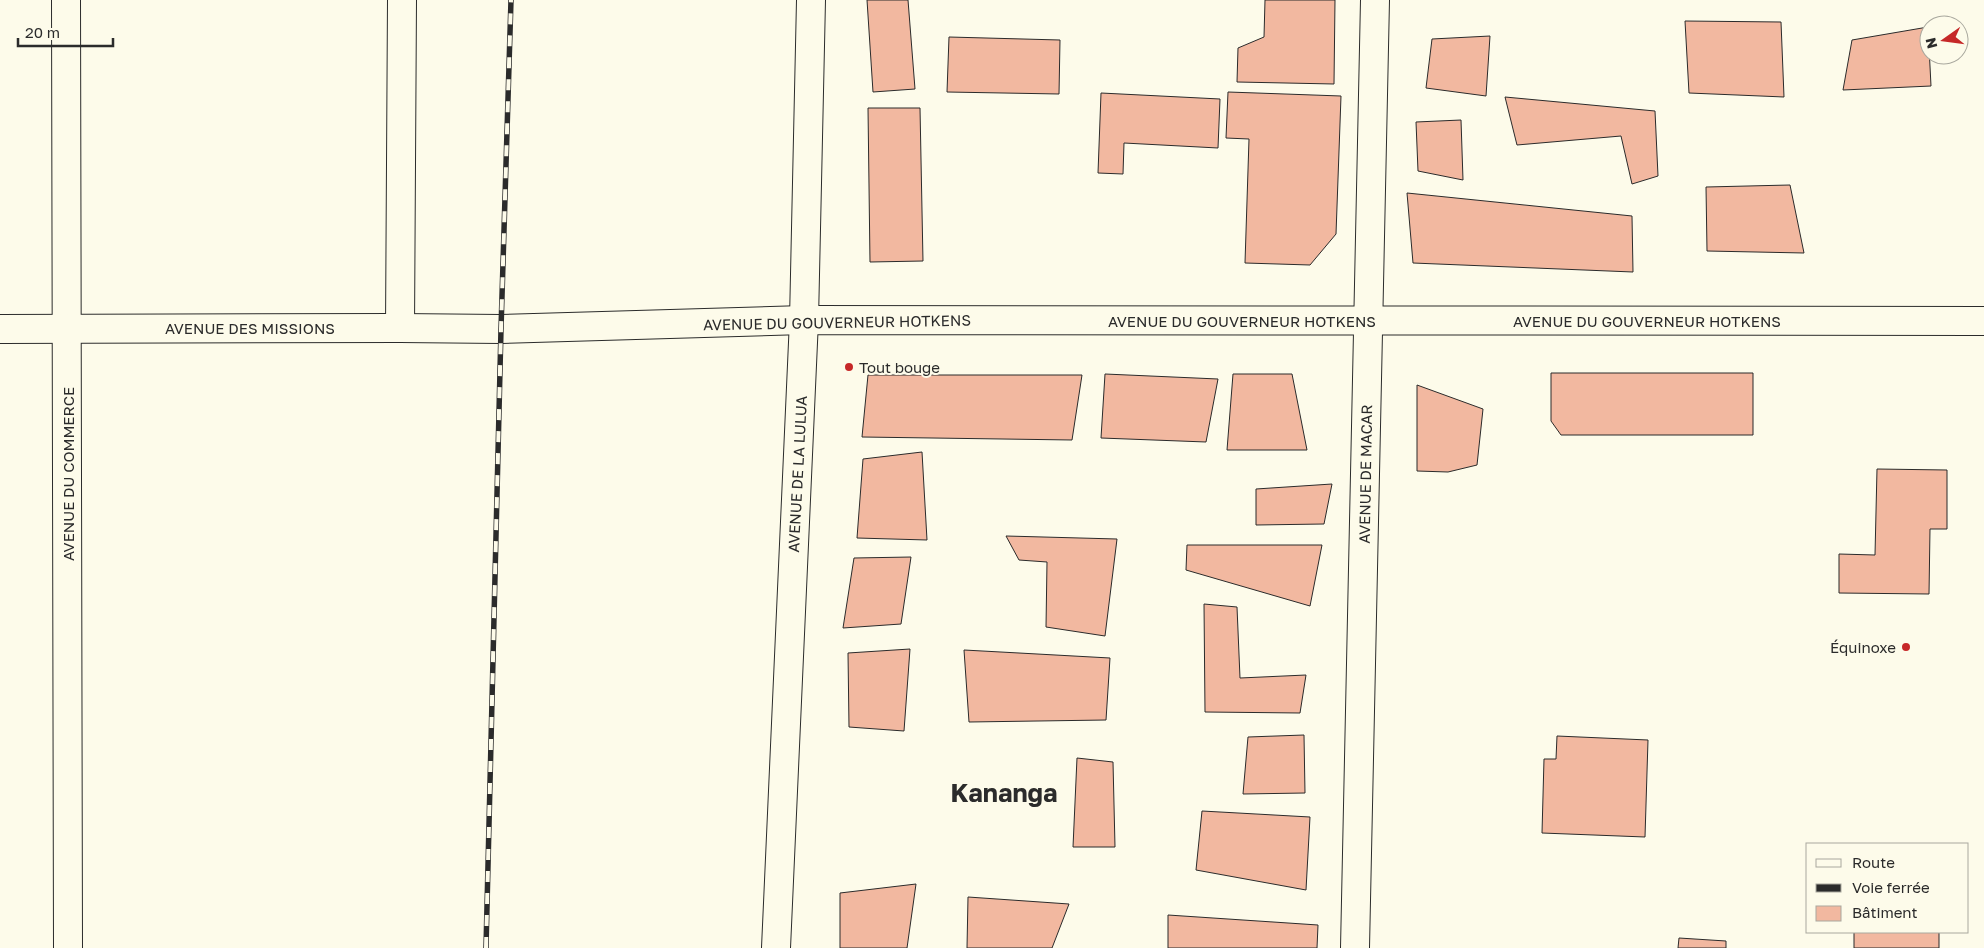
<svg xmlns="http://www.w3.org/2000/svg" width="1984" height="948" font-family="'Golos Text',sans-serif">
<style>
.building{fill:#f2b8a0;stroke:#2b2b2b}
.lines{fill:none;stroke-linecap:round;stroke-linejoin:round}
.minor-casing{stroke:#2b2b2b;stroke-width:30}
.highway-casing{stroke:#2b2b2b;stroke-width:30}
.minor{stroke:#fdfbea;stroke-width:28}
.highway{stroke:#fdfbea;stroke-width:28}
.rail-casing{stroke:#2b2b2b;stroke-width:5.5}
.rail{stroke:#fdfbea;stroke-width:4;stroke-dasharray:11;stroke-linecap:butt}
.poi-dot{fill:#c62828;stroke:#fdfbea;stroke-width:2}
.labels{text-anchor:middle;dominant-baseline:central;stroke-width:4;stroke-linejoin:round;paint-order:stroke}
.street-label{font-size:15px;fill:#2b2b2b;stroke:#fdfbea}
.poi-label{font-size:15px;fill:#2b2b2b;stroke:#fdfbea;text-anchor:start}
.town-label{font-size:25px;font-weight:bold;fill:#2b2b2b;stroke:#fdfbea}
</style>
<rect width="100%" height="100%" fill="#fdfbea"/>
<g class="building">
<polygon points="867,0 908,0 915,89 873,92"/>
<polygon points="1265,0 1335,0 1334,84 1237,82 1238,48 1264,37"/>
<polygon points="1685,21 1781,22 1784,97 1689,93"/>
<polygon points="1928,27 1931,86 1843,90 1852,40"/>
<polygon points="1490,36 1486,96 1426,88 1432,39"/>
<polygon points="949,37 1060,40 1059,94 947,92"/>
<polygon points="1228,92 1341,96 1336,234 1310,265 1245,263 1249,139 1226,138"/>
<polygon points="1101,93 1220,99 1218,148 1124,143 1123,174 1098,173"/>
<polygon points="1505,97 1655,111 1658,176 1632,184 1621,136 1517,145"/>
<polygon points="868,108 920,108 923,261 870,262"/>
<polygon points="1461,120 1463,180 1418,171 1416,122"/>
<polygon points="1790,185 1804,253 1707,251 1706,187"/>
<polygon points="1407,193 1632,216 1633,272 1413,263"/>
<polygon points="1551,373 1753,373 1753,435 1561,435 1551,421"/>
<polygon points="1105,374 1218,379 1206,442 1101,438"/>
<polygon points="1233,374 1292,374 1307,450 1227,450"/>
<polygon points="868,375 1082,375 1072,440 862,437"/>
<polygon points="1417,385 1483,409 1477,465 1448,472 1417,471"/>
<polygon points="922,452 927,540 857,538 863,459"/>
<polygon points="1877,469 1947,470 1947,529 1930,529 1929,594 1839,593 1839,554 1875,555"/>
<polygon points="1332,484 1324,524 1256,525 1256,489"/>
<polygon points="1006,536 1117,539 1105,636 1046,627 1047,562 1019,560"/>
<polygon points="1187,545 1322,545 1310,606 1186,570"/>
<polygon points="911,557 901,624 843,628 854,558"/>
<polygon points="1204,604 1237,607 1240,678 1306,675 1300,713 1205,712"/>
<polygon points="910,649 904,731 849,727 848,653"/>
<polygon points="964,650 1110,658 1106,720 969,722"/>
<polygon points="1304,735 1305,793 1243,794 1248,737"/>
<polygon points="1557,736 1648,740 1645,837 1542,833 1544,759 1556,759"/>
<polygon points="1077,758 1113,762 1115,847 1073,847"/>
<polygon points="1202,811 1310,817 1306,890 1196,870"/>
<polygon points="916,884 907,948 840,948 840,893"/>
<polygon points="968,897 1069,904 1052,948 967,948"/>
<polygon points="1168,915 1318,925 1317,948 1168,948"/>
<rect x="1854" y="932" width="85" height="16"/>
<polygon points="1679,938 1726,941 1726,948 1678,948"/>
</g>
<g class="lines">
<g class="minor-casing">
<g id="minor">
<polyline points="66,0 68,948"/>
<polyline points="400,328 402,0"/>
<polyline points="0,329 400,328 501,329 804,320 1984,321"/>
<polyline points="1355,948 1375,0"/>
</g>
</g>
<g class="highway-casing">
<polyline id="highway" points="776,948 804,320 811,0"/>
</g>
<use href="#minor" class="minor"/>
<use href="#highway" class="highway"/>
<g class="rail-casing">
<polyline id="rail" points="486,948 501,329 511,0"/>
</g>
<use href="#rail" class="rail"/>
</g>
<g class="poi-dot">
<circle cx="849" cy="367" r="5"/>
<circle cx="1906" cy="647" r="5"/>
</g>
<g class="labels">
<g class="street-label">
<text x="1242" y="321">AVENUE DU GOUVERNEUR HOTKENS</text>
<text x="1647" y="321">AVENUE DU GOUVERNEUR HOTKENS</text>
<text transform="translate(837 322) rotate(-1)">AVENUE DU GOUVERNEUR HOTKENS</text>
<text x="250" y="328">AVENUE DES MISSIONS</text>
<text transform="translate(68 474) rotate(-90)">AVENUE DU COMMERCE</text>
<text transform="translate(797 474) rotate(-87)">AVENUE DE LA LULUA</text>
<text transform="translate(1365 474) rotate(-89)">AVENUE DE MACAR</text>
</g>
<g class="poi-label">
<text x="859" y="367">Tout bouge</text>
<text x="1896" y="647" text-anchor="end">Équinoxe</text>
</g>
<g class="town-label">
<text x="1004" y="792">Kananga</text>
</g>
</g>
<rect x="1806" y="843" width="162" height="90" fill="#fdfbea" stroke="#a9a89e"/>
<rect x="1816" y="859" width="25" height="8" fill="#fdfbea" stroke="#a9a89e"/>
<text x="1852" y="868" font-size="15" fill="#2b2b2b">Route</text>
<rect x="1816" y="884" width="25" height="8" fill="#2b2b2b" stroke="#a9a89e"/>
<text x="1852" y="893" font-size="15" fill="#2b2b2b">Voie ferrée</text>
<rect x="1816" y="906" width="25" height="15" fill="#f2b8a0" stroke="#a9a89e"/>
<text x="1852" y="918" font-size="15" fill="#2b2b2b">Bâtiment</text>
<g transform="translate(1944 40) rotate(256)"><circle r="24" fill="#fdfbea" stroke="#a9a89e"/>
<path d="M0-4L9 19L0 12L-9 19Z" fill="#c62828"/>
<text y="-8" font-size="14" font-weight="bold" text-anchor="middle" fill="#2b2b2b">N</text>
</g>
<path d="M18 38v8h95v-8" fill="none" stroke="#2b2b2b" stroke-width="2.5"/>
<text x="25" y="38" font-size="15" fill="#2b2b2b" stroke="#fdfbea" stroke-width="4" paint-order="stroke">20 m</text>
</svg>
